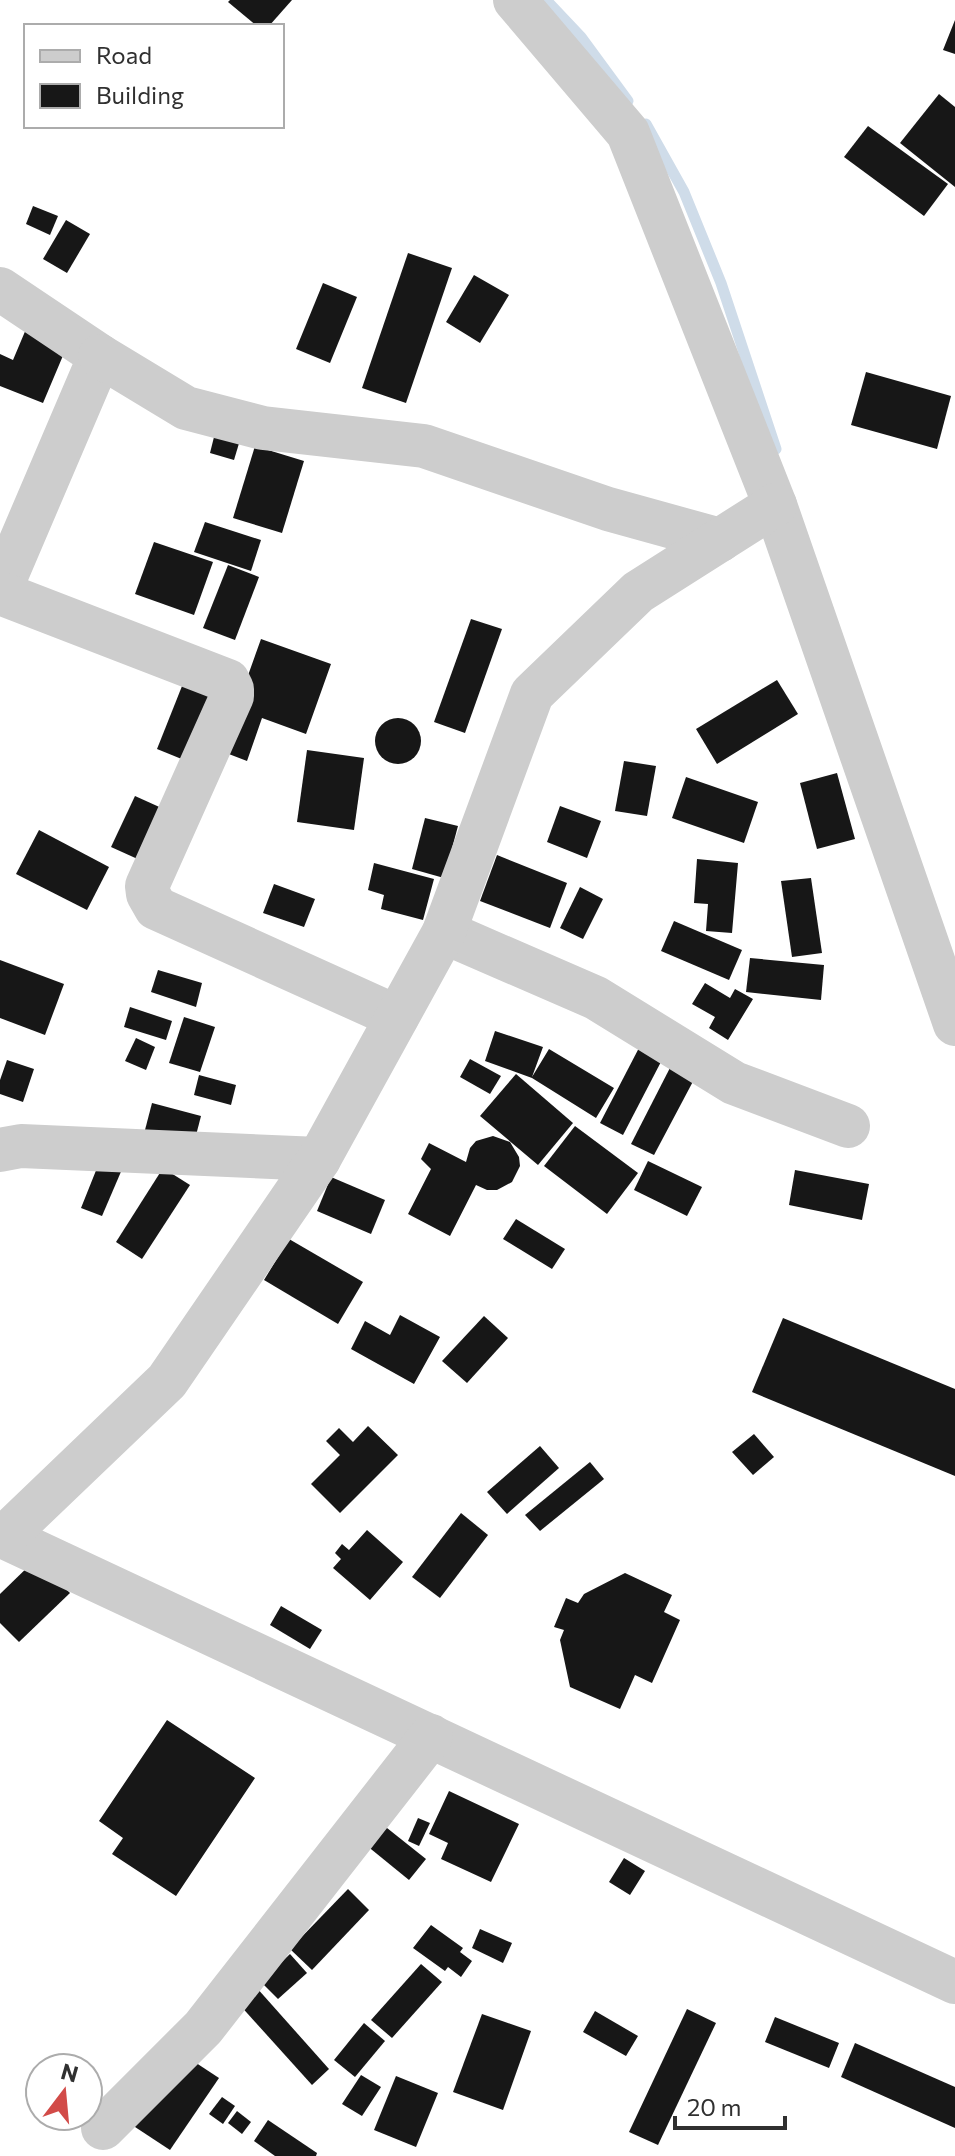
<svg xmlns="http://www.w3.org/2000/svg" width="955" height="2156" font-family="Commissioner,sans-serif">
<style>
.lines{fill:none;stroke-linecap:round;stroke-linejoin:round}
.stream{stroke:#cfdce9;stroke-width:11}
.building{fill:#171717}
.minor{stroke:#cdcdcd;stroke-width:44}
</style>
<rect width="100%" height="100%" fill="#fff"/>
<g class="lines">
<g class="stream">
<polyline points="546,0 581,37 628,101"/>
<polyline points="646,124 684,192 721,283 776,449"/>
</g>
</g>
<g class="building">
<polygon points="230,0 292,0 269,26 257,26 228,2"/>
<polygon points="955,20 955,54 943,50"/>
<polygon points="939,94 955,107 955,187 900,143"/>
<polygon points="868,126 948,184 924,216 844,157"/>
<polygon points="33,206 58,216 50,235 26,224"/>
<polygon points="66,220 90,234 67,273 43,259"/>
<polygon points="408,253 452,268 406,403 362,388"/>
<polygon points="474,275 509,295 480,343 446,322"/>
<polygon points="323,283 357,297 330,363 296,349"/>
<polygon points="29,322 70,339 43,403 0,386 0,354 13,360"/>
<polygon points="866,372 951,396 937,449 851,425"/>
<polygon points="215,433 240,440 234,460 210,453"/>
<polygon points="255,446 304,461 282,533 233,518"/>
<polygon points="205,522 261,540 251,571 194,552"/>
<polygon points="154,542 213,562 194,615 135,594"/>
<polygon points="228,565 259,577 235,640 203,628"/>
<polygon points="471,619 502,629 465,733 434,722"/>
<polygon points="261,639 331,664 306,734 262,718 247,761 221,751"/>
<polygon points="188,671 221,684 189,762 157,749"/>
<polygon points="777,680 798,714 717,764 696,729"/>
<circle cx="398" cy="741" r="23"/>
<polygon points="307,750 364,758 354,830 297,822"/>
<polygon points="624,761 656,766 647,816 615,811"/>
<polygon points="837,773 855,839 817,849 800,783"/>
<polygon points="686,777 758,802 744,843 672,818"/>
<polygon points="135,796 166,810 142,861 111,847"/>
<polygon points="560,806 601,821 587,858 547,842"/>
<polygon points="425,818 458,826 444,878 412,869"/>
<polygon points="39,830 109,867 87,910 16,874"/>
<polygon points="497,855 567,883 550,928 480,901"/>
<polygon points="697,859 738,863 732,933 706,931 708,904 694,903"/>
<polygon points="374,863 434,879 423,920 381,909 384,895 368,890"/>
<polygon points="811,878 822,953 792,957 781,881"/>
<polygon points="274,884 315,899 304,927 263,913"/>
<polygon points="580,887 603,899 583,939 560,928"/>
<polygon points="674,921 742,950 729,980 661,951"/>
<polygon points="750,958 824,965 821,1000 746,992"/>
<polygon points="0,960 64,984 45,1035 0,1018"/>
<polygon points="158,970 202,983 196,1007 151,992"/>
<polygon points="705,983 730,998 735,989 753,999 728,1040 709,1028 715,1017 692,1004"/>
<polygon points="130,1007 172,1021 166,1040 124,1027"/>
<polygon points="184,1017 215,1027 200,1072 169,1063"/>
<polygon points="495,1031 543,1047 532,1077 549,1049 614,1088 596,1118 532,1078 485,1061"/>
<polygon points="136,1038 155,1047 146,1070 125,1061"/>
<polygon points="641,1044 664,1056 623,1135 600,1123"/>
<polygon points="470,1059 501,1076 490,1094 460,1077"/>
<polygon points="7,1060 34,1069 23,1102 0,1094 0,1080"/>
<polygon points="674,1060 698,1072 654,1155 631,1144"/>
<polygon points="516,1074 573,1123 538,1165 480,1116"/>
<polygon points="199,1075 236,1085 231,1105 194,1095"/>
<polygon points="152,1103 201,1116 194,1143 145,1130"/>
<polygon points="575,1126 638,1173 607,1214 544,1166"/>
<polygon points="493,1136 510,1142 519,1157 520,1166 512,1182 497,1190 487,1190 476,1185 450,1236 408,1214 431,1169 421,1159 429,1143 466,1162 470,1148 476,1141"/>
<polygon points="101,1158 123,1167 102,1216 81,1208"/>
<polygon points="648,1161 702,1187 687,1216 634,1190"/>
<polygon points="163,1168 190,1185 142,1259 116,1242"/>
<polygon points="795,1170 869,1184 862,1220 789,1205"/>
<polygon points="331,1177 385,1200 371,1234 317,1211"/>
<polygon points="516,1219 565,1249 552,1269 503,1239"/>
<polygon points="289,1239 363,1282 338,1324 264,1280"/>
<polygon points="400,1315 440,1337 414,1384 351,1349 365,1321 390,1335"/>
<polygon points="484,1316 508,1338 467,1383 442,1361"/>
<polygon points="783,1318 955,1389 955,1476 752,1392"/>
<polygon points="368,1426 398,1455 340,1513 311,1484 340,1455 326,1441 339,1428 353,1442"/>
<polygon points="754,1434 774,1457 753,1475 732,1452"/>
<polygon points="540,1446 559,1468 507,1514 487,1492"/>
<polygon points="590,1462 604,1479 540,1531 525,1515"/>
<polygon points="461,1513 488,1535 440,1598 412,1577"/>
<polygon points="367,1530 403,1562 370,1600 333,1568 341,1559 335,1553 342,1544 349,1550"/>
<polygon points="36,1559 70,1593 19,1642 0,1623 0,1594"/>
<polygon points="625,1573 672,1595 664,1612 680,1620 652,1683 635,1675 620,1709 570,1687 560,1640 564,1630 554,1627 566,1598 578,1603 584,1594"/>
<polygon points="281,1606 322,1630 310,1649 270,1625"/>
<polygon points="167,1720 255,1778 176,1896 112,1854 123,1838 99,1821"/>
<polygon points="449,1791 519,1824 491,1882 441,1859 448,1843 429,1834"/>
<polygon points="418,1818 430,1823 419,1846 408,1841"/>
<polygon points="382,1824 426,1859 409,1880 366,1845"/>
<polygon points="624,1858 645,1871 630,1895 609,1882"/>
<polygon points="348,1889 369,1910 312,1970 290,1949"/>
<polygon points="431,1925 463,1948 460,1952 472,1961 461,1977 448,1967 445,1971 413,1948"/>
<polygon points="480,1929 512,1943 503,1963 472,1948"/>
<polygon points="290,1954 307,1973 278,1999 261,1982"/>
<polygon points="421,1964 442,1982 392,2038 371,2020"/>
<polygon points="256,1987 329,2069 312,2085 238,2003"/>
<polygon points="687,2009 716,2023 658,2145 629,2132"/>
<polygon points="595,2011 638,2036 626,2056 583,2032"/>
<polygon points="482,2014 531,2031 503,2110 453,2092"/>
<polygon points="775,2017 839,2043 829,2068 765,2042"/>
<polygon points="364,2023 385,2041 355,2077 334,2060"/>
<polygon points="855,2043 955,2087 955,2128 841,2077"/>
<polygon points="181,2053 219,2078 170,2150 132,2125"/>
<polygon points="361,2075 381,2087 362,2116 342,2104"/>
<polygon points="396,2076 438,2093 416,2147 374,2130"/>
<polygon points="222,2097 235,2106 223,2124 209,2114"/>
<polygon points="237,2111 251,2122 242,2134 228,2123"/>
<polygon points="268,2120 317,2153 316,2156 275,2156 254,2141"/>
</g>
<g class="lines">
<g class="minor">
<polyline points="515,0 628,133 775,505 955,1024"/>
<polyline points="0,289 100,356 0,590"/>
<polyline points="100,356 186,408 263,428 424,446 608,509 720,540"/>
<polyline points="0,593 228,681 232,689 232,696 147,886 148,894 156,908 397,1017"/>
<polyline points="444,932 596,998 734,1083 848,1126"/>
<polyline points="0,1150 21,1146 319,1159"/>
<polyline points="0,1535 955,1982"/>
<polyline points="4,1537 167,1381 319,1159 444,932 532,694 638,592 775,505"/>
<polyline points="103,2128 203,2028 431,1736"/>
</g>
</g>
<rect x="24" y="24" width="260" height="104" fill="#ffffff" stroke="#acacac" stroke-width="2"/>
<rect x="40" y="50" width="40" height="12" fill="#cdcdcd" stroke="#acacac" stroke-width="2"/>
<text x="96" y="64" font-size="24" fill="#303030">Road</text>
<rect x="40" y="84" width="40" height="24" fill="#171717" stroke="#acacac" stroke-width="2"/>
<text x="96" y="104" font-size="24" fill="#303030">Building</text>
<g transform="translate(64 2092) rotate(16)"><circle r="38" fill="#ffffff" stroke="#acacac" stroke-width="2"/>
<path d="M0-6L14 30L0 20L-14 30Z" fill="#d24b48"/>
<text y="-12" font-size="22" font-weight="bold" text-anchor="middle" fill="#303030">N</text>
</g>
<path d="M675 2116v12h110v-12" fill="none" stroke="#303030" stroke-width="4"/>
<text x="687" y="2116" font-size="24" fill="#303030" stroke="#ffffff" stroke-width="6" paint-order="stroke">20 m</text>
</svg>
